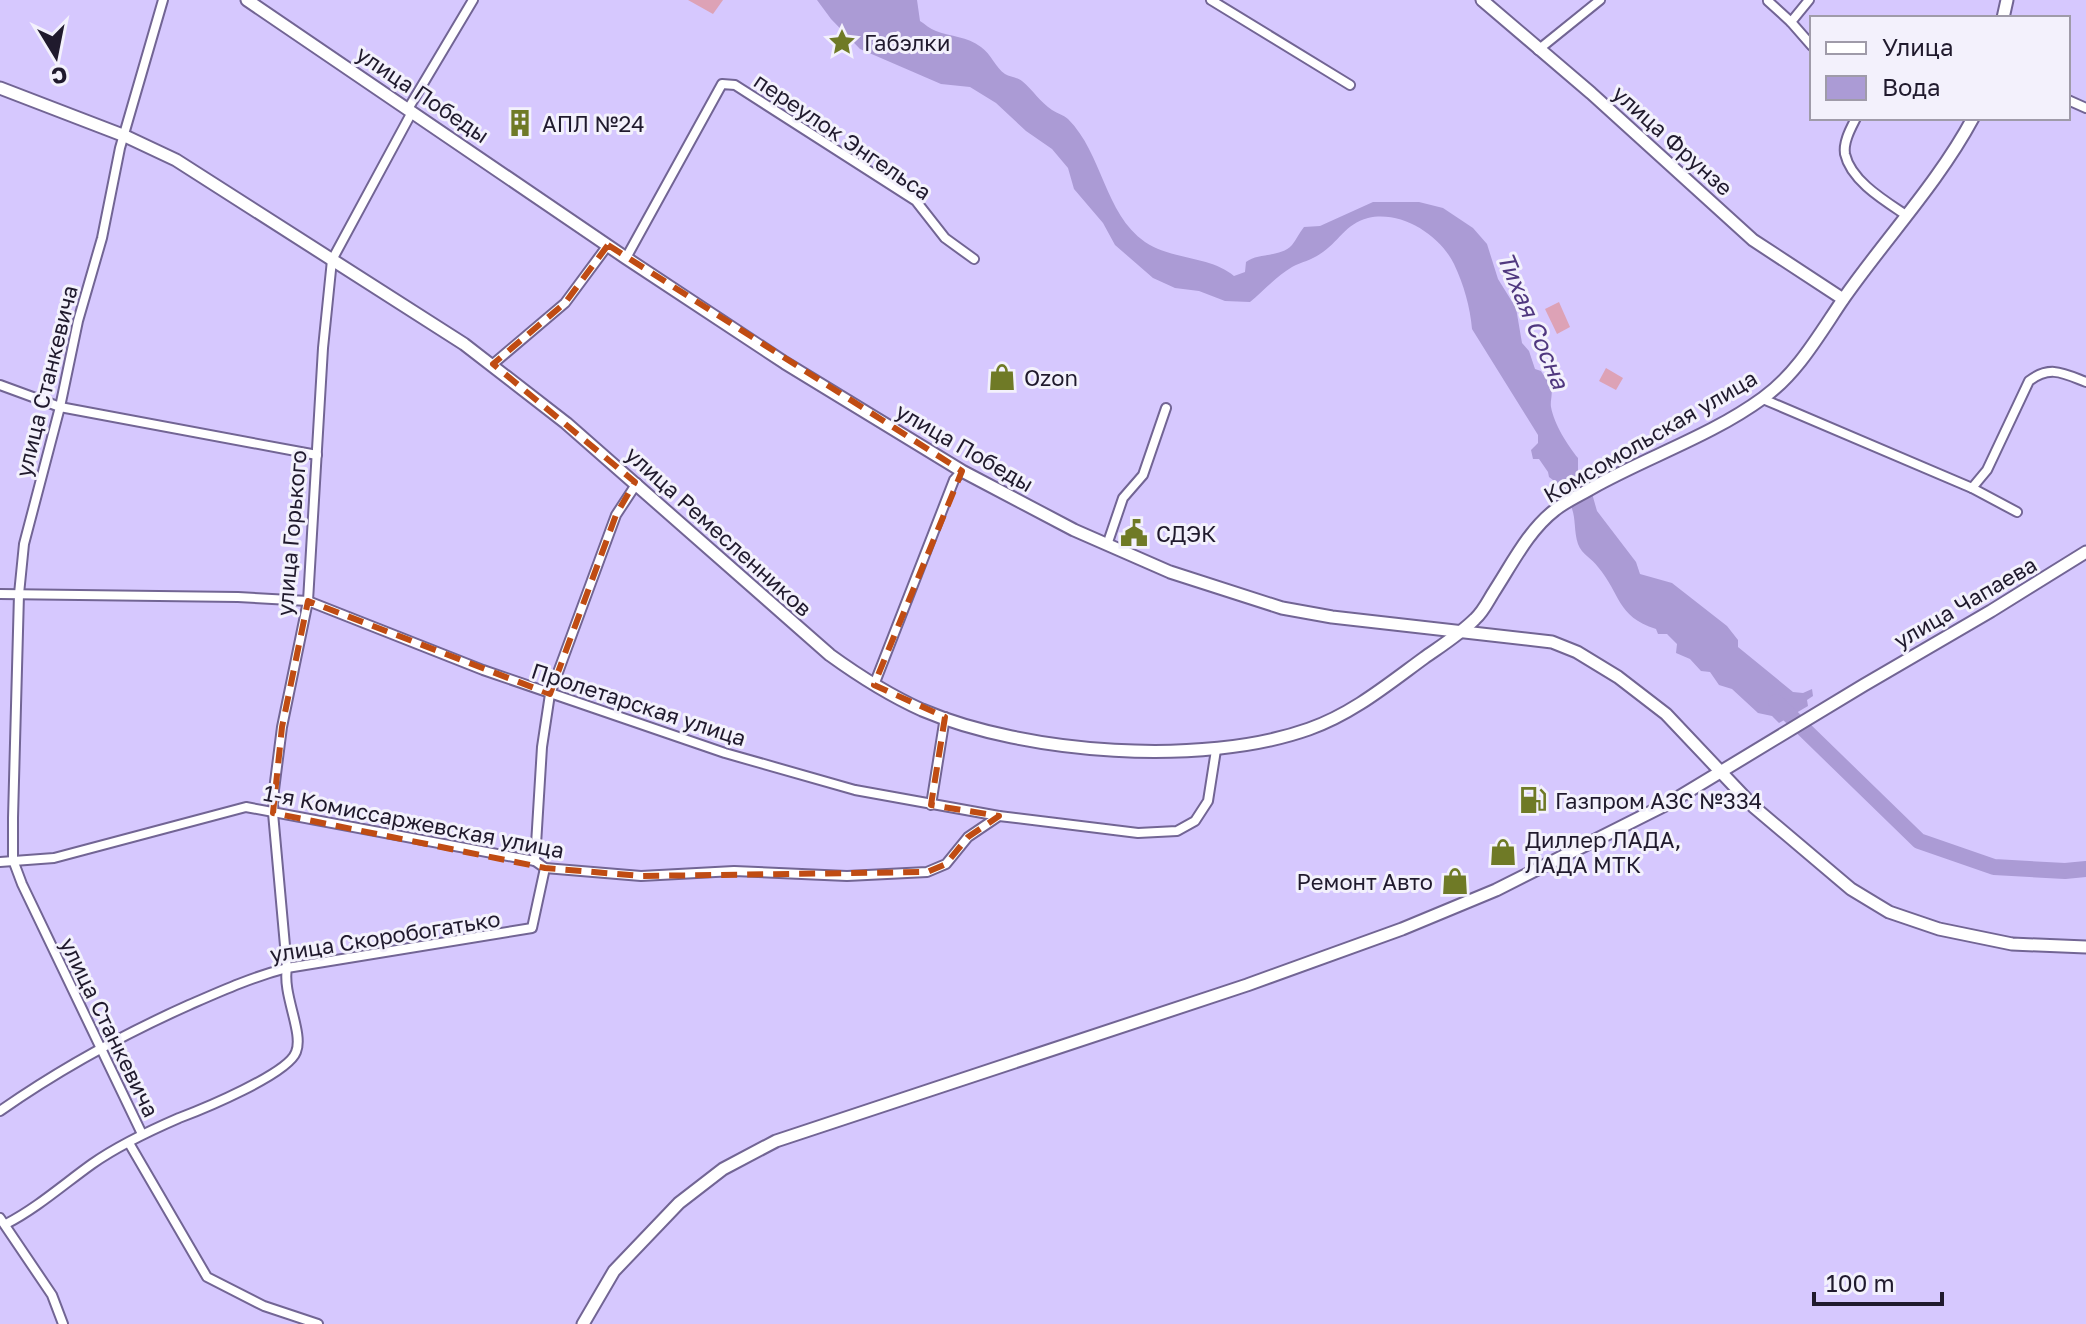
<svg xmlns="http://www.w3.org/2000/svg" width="2086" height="1324" font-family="'Golos Text',sans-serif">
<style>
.green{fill:#dda2b6}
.water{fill:#ab9bd5}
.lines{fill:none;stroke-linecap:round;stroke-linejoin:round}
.river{stroke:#ab9bd5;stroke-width:16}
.street-casing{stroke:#726594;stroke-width:12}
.secondary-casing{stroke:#726594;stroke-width:15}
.street{stroke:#fff;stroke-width:8}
.secondary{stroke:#fff;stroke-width:11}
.marked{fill:none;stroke:#c04c13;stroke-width:6;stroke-dasharray:16 10;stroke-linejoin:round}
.labels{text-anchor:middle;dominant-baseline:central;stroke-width:6;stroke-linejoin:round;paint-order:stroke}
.poi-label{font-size:22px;fill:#201a2d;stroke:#f3f1fc;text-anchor:start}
.street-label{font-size:22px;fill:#201a2d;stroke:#f3f1fc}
.water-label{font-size:24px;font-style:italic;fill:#50387f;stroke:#f3f1fc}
</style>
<rect width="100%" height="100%" fill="#d6c8fe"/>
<g class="green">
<polygon points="688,0 723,0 713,14"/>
<polygon points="1559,302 1570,327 1557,334 1545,309"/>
<polygon points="1606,368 1623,378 1616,390 1599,381"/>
</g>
<g class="water">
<path d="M817,0H917L920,21C925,24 930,29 936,31C951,37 967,36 981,47C991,54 996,68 1005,74C1010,77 1017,77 1022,81C1033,90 1040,102 1052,110C1058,114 1064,115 1068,119C1103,154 1104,213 1145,242C1171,260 1211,256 1234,276L1245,272L1246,262C1259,252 1280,258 1292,245C1296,240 1299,233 1304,227L1320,226L1373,202H1419L1443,208L1473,228L1487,244L1498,279L1516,308L1522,343L1529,351L1535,369L1541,371C1544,376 1550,382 1551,388C1553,394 1550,401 1551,407C1554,424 1568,446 1578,458V475L1584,481L1566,490L1549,477L1548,472L1539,459H1533L1531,450L1538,443V435L1472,329C1470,307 1464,285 1454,264C1440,235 1401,210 1368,218C1345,224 1339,242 1320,254C1312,260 1301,262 1292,267C1277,276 1263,291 1250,302L1225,301L1199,291L1175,288L1153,278L1115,245L1103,223L1074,189L1068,168L1052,149L1026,131L996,103L970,87L941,84L860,49L831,19Z"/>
<path d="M1591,490L1597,511L1636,562L1640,574L1672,583L1727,626L1738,640V647L1793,692L1803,693L1812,689L1813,696L1807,700L1808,706L1779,723L1772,716L1758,713L1732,689L1719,685L1710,672L1701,671L1690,659L1676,653L1677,644L1667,634H1658L1656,629C1616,616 1621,594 1598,567C1592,558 1582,555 1578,544C1573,529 1577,516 1569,502Z"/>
</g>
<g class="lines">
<polyline class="river" points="1776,702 1919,841 1994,867 2065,871 2086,869"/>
<g class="street-casing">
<g id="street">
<polyline points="1211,0 1350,85"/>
<polyline points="1809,0 1791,22 1812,46"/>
<polyline points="1768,1 1791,22"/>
<polyline points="1538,50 1600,0"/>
<polyline points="2068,100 2086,108"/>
<polyline points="408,109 473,0"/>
<path d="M1856,118C1851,128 1843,142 1845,154C1851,181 1885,201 1906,215"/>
<polyline points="626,258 722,84 735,85 916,201 945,238 974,259"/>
<polyline points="493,364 565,303 608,245"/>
<polyline points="0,385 60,407 317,455"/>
<polyline points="1763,399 1972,488"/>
<path d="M2017,512L1972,488L1987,470L2029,381C2050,365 2063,373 2086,382"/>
<polyline points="1107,545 1123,498 1143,475 1166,408"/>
<polyline points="0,594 238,597 308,601 483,670 725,753 855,790 999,816 1138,833 1177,831 1195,821 1208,801 1216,750"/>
<polyline points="874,685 954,480 962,471"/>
<polyline points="931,805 945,717"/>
<polyline points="535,861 542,747 550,694 616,515 637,483"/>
<polyline points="0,862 54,858 246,807 535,861 545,868 641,876 734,871 847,876 927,872 946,864 968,837 999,816"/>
<path d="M0,1111C60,1069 122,1035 189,1005C221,991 252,977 287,968L532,928L545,868"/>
<polyline points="142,1134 22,884 13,860 13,818 19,594 24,544 60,407 78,321 102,238 120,148 163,0"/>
<polyline points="129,1143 207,1277 264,1306 318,1324"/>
<polyline points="0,1218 52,1295 63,1324"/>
<path d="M6,1224C37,1208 64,1184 92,1164C119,1145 149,1131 179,1118C203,1109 288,1074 296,1052C304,1033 282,994 287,968L273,813L274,790L282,727L308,601L323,348L332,260L412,112"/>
</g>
</g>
<g class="secondary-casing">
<g id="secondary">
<polyline points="247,0 626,258 785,363 962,471 1074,530 1170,572 1282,608 1332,617 1552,642 1577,652 1618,677 1666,714 1754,807 1851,889 1889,912 1939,929 2012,944 2086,947"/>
<polyline points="1482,0 1591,93 1753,240 1843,299"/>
<polyline points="2003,18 2007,0"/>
<path d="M0,88L125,136L176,160L464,344L566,423L830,655C859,676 889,695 922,710C1026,754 1202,767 1309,729C1352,714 1387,685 1424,658C1441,646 1460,634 1475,619C1484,611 1489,599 1495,590C1513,562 1529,530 1555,510C1566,501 1580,495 1592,488C1647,457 1711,436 1763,398C1798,373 1820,333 1844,298C1886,238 1938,183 1973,118"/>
<polyline points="583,1324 614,1271 679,1203 723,1169 776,1141 1247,985 1402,929 1496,890 1669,803 1864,685 1991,611 2086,552"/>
</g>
</g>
<use href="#street" class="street"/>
<use href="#secondary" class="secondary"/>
</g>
<path class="marked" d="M608,245L962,471L874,685L945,717L931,805L999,816L968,837L946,864L927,872L641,876L545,868L273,813L282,727L308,601L550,694L616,515L635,482L493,364L565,303Z"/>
<defs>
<g id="sight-bare" transform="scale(2.16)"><path d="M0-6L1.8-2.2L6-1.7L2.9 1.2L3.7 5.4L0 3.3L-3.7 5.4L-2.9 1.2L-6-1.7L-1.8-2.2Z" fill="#6f7a26" stroke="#f3f1fc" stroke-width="2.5" paint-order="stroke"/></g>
<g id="building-bare" transform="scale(2.16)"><path d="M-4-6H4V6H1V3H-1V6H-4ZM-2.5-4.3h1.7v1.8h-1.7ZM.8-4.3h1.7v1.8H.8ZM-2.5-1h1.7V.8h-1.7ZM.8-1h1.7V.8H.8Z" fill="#6f7a26" stroke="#f3f1fc" stroke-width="2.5" paint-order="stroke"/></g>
<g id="shop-bare" transform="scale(2.16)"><path d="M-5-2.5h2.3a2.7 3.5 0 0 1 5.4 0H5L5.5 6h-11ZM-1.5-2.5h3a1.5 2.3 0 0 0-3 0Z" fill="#6f7a26" stroke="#f3f1fc" stroke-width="2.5" paint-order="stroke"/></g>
<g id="civic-bare" transform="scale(2.16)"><path d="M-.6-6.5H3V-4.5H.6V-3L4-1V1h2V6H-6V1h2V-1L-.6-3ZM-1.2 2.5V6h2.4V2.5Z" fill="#6f7a26" stroke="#f3f1fc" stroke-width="2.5" paint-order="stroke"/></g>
<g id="fuel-bare" transform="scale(2.16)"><path d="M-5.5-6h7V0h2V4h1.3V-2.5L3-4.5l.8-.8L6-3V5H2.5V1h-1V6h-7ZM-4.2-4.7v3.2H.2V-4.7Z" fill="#6f7a26" stroke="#f3f1fc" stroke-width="2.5" paint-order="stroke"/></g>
</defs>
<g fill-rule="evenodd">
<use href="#sight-bare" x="842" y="42"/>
<use href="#building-bare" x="520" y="123"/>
<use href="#shop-bare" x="1002" y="377"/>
<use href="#civic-bare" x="1134" y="533"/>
<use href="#fuel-bare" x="1533" y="800"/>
<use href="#shop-bare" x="1503" y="852"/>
<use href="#shop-bare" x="1455" y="881"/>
</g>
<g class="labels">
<g class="poi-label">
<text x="864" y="42">Габэлки</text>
<text x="542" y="123">АПЛ №24</text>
<text x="1024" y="377">Ozon</text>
<text x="1156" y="533">СДЭК</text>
<text x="1555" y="800">Газпром АЗС №334</text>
<text x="1525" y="839">Диллер ЛАДА,<tspan x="1525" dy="25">ЛАДА МТК</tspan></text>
<text x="1433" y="881" text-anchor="end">Ремонт Авто</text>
</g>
<g class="street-label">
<text transform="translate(423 94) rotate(34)">улица Победы</text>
<text transform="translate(843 136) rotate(34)">переулок Энгельса</text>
<text transform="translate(1673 140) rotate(42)">улица Фрунзе</text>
<text transform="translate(46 381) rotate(-76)">улица Станкевича</text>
<text transform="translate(1650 436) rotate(-30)">Комсомольская улица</text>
<text transform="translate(965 447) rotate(30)">улица Победы</text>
<text transform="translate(719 531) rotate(42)">улица Ремесленников</text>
<text transform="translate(291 533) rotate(-85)">улица Горького</text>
<text transform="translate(1965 602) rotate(-30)">улица Чапаева</text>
<text transform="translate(639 704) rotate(18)">Пролетарская улица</text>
<text transform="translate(414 821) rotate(11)">1-я Комиссаржевская улица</text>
<text transform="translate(385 936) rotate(-9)">улица Скоробогатько</text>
<text transform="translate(110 1027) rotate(64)">улица Станкевича</text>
</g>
<g class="water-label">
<text transform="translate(1534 320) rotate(67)">Тихая Сосна</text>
</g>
</g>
<rect x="1810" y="16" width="260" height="104" fill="#f3f1fc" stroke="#9f9ba9" stroke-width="2"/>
<rect x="1826" y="42" width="40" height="12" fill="#ffffff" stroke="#9f9ba9" stroke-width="2"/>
<text x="1882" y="56" font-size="24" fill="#201a2d">Улица</text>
<rect x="1826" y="76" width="40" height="24" fill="#ab9bd5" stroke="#9f9ba9" stroke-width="2"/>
<text x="1882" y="96" font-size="24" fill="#201a2d">Вода</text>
<g transform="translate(56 56) rotate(170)" stroke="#f3f1fc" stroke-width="6" paint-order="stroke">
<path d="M0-6L14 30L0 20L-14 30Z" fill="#201a2d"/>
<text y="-12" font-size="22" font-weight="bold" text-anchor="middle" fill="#201a2d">С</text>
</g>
<path d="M1814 1292v12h128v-12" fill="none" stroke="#201a2d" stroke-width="4"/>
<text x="1826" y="1292" font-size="24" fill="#201a2d" stroke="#f3f1fc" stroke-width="6" paint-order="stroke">100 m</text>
</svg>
